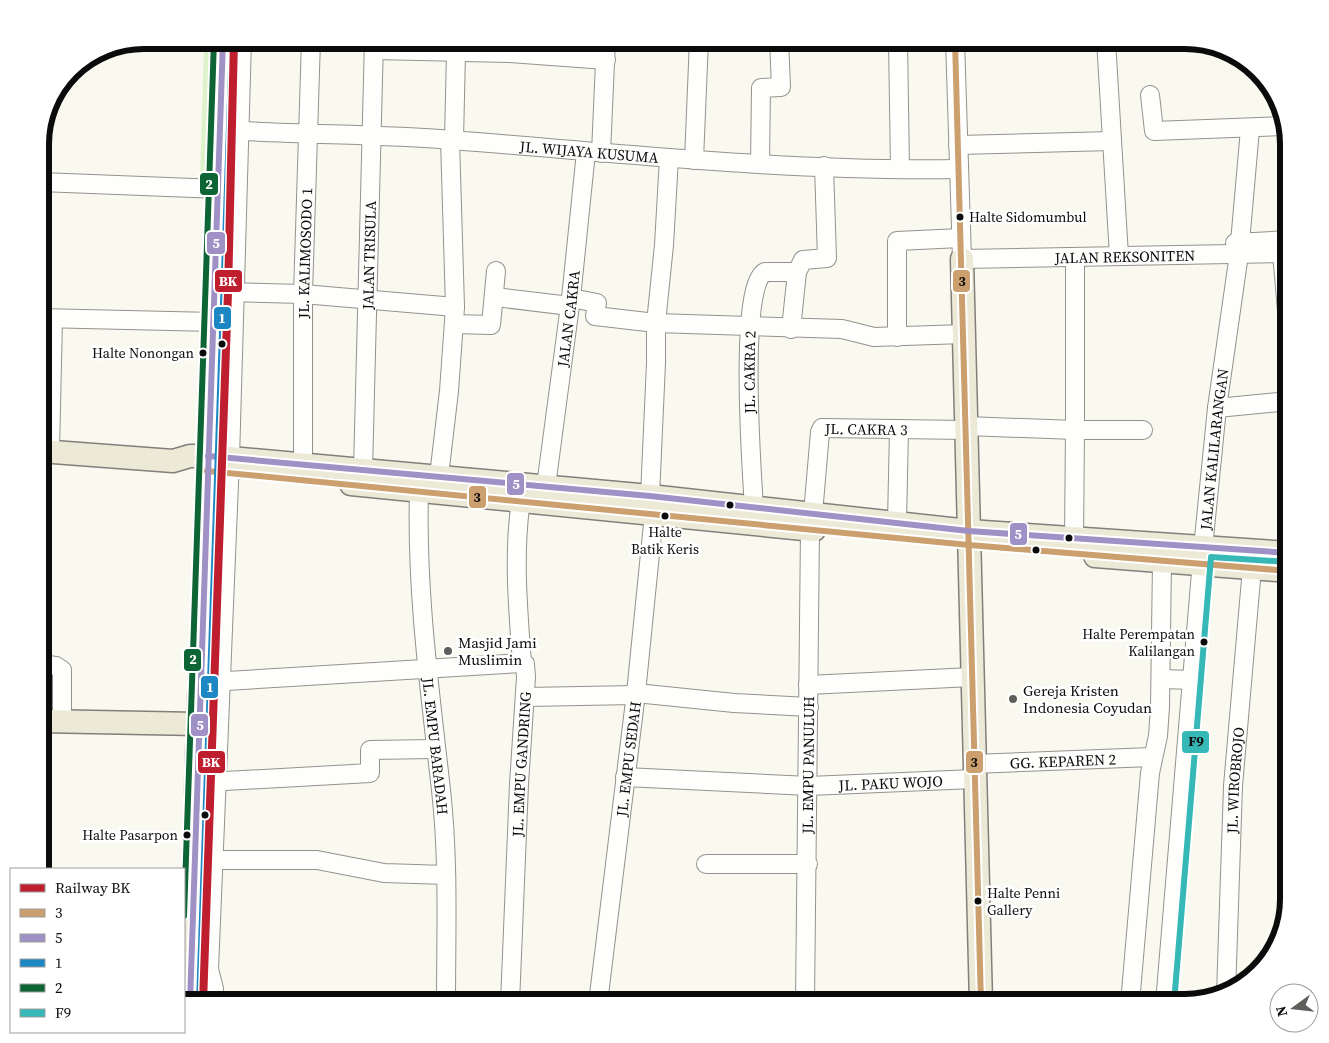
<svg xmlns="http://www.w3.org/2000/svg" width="1329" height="1043" font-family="'Source Serif 4',serif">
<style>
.green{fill:#def2cc}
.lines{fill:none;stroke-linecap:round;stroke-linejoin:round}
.minor-casing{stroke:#93928e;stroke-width:20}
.major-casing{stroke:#807f7b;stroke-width:25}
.minor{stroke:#fefefd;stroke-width:18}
.major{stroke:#ecead6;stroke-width:22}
.bus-1-casing{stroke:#fff;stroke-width:10}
.bus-2-casing{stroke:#fff;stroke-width:10}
.bus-3-casing{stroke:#fff;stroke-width:10}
.bus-4-casing{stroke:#fff;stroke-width:10}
.bus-5-casing{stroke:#fff;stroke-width:10}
.bus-1{stroke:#cc9f6e;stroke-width:6}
.bus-2{stroke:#9f91c5;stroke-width:6}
.bus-3{stroke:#1d87c4;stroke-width:6}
.bus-4{stroke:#0d6535;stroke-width:6}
.bus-5{stroke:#35b8b6;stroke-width:6}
.rail-1-casing{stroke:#fff;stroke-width:11}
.rail-1{stroke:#be1e2d;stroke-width:8}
.bus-dot{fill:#0b0b0b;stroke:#fff;stroke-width:2}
.poi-dot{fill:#5f5e5b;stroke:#fff;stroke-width:2}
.labels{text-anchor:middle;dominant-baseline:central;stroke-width:5;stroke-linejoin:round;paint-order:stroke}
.bus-label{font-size:14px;fill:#0b0b0b;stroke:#fff;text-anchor:end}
.street-label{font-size:15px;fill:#0b0b0b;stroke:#fff}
.poi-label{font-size:15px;fill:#0b0b0b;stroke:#fff;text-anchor:start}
.rim{fill:none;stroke:#0b0b0b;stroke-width:6}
.line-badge{stroke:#fff;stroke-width:2}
.badge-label{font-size:14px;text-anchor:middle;font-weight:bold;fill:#fff}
.pale-badge-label{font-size:14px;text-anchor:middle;font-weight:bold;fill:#111}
</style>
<rect width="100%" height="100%" fill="#faf9ef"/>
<polygon class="green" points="204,46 211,46 207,178 200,178"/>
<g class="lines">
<g class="minor-casing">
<g id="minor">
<polyline points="794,40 812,40"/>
<polyline points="898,40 900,169"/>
<path id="s1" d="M955,40L962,259L1289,253"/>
<polyline points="1106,40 1119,256"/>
<polyline points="374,50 510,53 606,60"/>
<polyline points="1150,95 1154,131 1285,126"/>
<path id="s2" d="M229,130C303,135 377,134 451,140C620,153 789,172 959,169"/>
<polyline points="454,140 456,52"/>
<polyline points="958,145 1112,141"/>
<polyline points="601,153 606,40"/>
<polyline points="694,160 699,40"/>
<polyline points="760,163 761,88 781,87 779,40"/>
<polyline points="40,182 219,189"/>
<polyline points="1235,243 1289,240"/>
<polyline points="1282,253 1289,334"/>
<polyline points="1075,257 1075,430 1143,430"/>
<polyline points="224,292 303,294 455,307"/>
<polyline points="495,297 570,306"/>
<polyline points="571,298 597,303 595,316 656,323 842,329 874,337 964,334"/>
<polyline points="40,318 214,322"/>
<polyline points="454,324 491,325 496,271"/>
<polyline points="791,329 797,272 803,260 827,258 824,166"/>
<polyline points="897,337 897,241 961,238"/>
<polyline points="1217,408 1289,401"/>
<polyline points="966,426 1075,430 1074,539"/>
<polyline points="50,451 53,319"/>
<path id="s3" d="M303,465V294L311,40"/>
<path id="s4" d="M363,470L374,40"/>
<polyline points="439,476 449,391 455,307 450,140"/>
<path id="s5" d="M546,486L571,298L586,152"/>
<path id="s6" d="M419,491C416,591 430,691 441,790C449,861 446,932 446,1003"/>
<polyline points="650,496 656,363 656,323 664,245 669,158"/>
<path id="s7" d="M754,508C752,475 738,284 765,272H797"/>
<path id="s8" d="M813,514L820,432L822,428L967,430"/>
<polyline points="897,523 899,429"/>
<polyline points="40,664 56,666 62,670 62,721"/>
<polyline points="1161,679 1193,680"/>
<polyline points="210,682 522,663"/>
<polyline points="808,685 972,677"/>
<polyline points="636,693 734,703 809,707"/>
<polyline points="526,697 636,695"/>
<path id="s9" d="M973,764L1152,757"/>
<path id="s10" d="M625,777L809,786L974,779"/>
<polyline points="207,782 370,773 370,750 434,749"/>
<polyline points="202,860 317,860 384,873 446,875"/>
<polyline points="706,864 808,864"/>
<polyline points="214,989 209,969 230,459 242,40"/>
<path id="s11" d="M1226,994L1233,786L1252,568"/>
<path id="s12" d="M510,1003L519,784L526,677L525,664L522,663C518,609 513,554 521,500"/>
<path id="s13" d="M598,1003L636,693L654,514"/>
<path id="s14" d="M805,1003L810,529"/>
<polyline points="1130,1003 1150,773 1158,736 1160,707 1162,561"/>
<path id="s15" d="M1165,1003L1203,548L1217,408L1239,254L1250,129"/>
</g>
</g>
<g class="major-casing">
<g id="major">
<polyline points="962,259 981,1003"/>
<polyline points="40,451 173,461 190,456 208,456 650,496 969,531 1289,553"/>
<polyline points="351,484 814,530"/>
<polyline points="1095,556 1289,571"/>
<polyline points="40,721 198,724"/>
<polyline points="190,1003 198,724 216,291 223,40"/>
</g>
</g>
<use href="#minor" class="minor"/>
<use href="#major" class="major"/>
<g class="bus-1-casing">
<g id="bus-1">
<polyline points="955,40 981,1003"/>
<polyline points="207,471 969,545 1289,571"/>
</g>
</g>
<g class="bus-2-casing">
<g id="bus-2">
<polyline points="208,456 650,496 969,531 1289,553"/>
<polyline points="190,1003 223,40"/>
</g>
</g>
<g class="bus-3-casing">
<polyline id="bus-3" points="199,1003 232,40"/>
</g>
<g class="bus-4-casing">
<polyline id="bus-4" points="184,916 214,40"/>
</g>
<g class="bus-5-casing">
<polyline id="bus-5" points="1174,1003 1211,557 1288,562"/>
</g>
<use href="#bus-1" class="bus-1"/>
<use href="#bus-2" class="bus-2"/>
<use href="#bus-3" class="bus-3"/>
<use href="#bus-4" class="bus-4"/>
<use href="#bus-5" class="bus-5"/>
<g class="rail-1-casing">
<polyline id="rail-1" points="203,1003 228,292 234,40"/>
</g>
<use href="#rail-1" class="rail-1"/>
</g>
<g class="bus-dot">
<circle cx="960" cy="217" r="4.5"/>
<circle cx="222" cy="344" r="4.5"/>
<circle cx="203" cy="353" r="4.5"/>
<circle cx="730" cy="505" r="4.5"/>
<circle cx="665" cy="516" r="4.5"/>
<circle cx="1069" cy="538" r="4.5"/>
<circle cx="1036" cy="550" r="4.5"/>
<circle cx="1204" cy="642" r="4.5"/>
<circle cx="205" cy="815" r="4.5"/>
<circle cx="187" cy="835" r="4.5"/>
<circle cx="978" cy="901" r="4.5"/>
</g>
<g class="poi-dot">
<circle cx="448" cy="651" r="5"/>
<circle cx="1013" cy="699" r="5"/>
</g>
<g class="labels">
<g class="bus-label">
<text x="969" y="217" text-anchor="start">Halte Sidomumbul</text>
<text x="194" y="353">Halte Nonongan</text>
<text x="665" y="532" text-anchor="middle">Halte<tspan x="665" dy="17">Batik Keris</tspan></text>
<text x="1195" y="634">Halte Perempatan<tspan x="1195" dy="17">Kalilangan</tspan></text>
<text x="178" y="835">Halte Pasarpon</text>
<text x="987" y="893" text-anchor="start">Halte Penni<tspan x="987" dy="17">Gallery</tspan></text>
</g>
<g class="street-label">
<text stroke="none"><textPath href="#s2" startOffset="361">JL. WIJAYA KUSUMA</textPath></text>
<text stroke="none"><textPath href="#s3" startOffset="212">JL. KALIMOSODO 1</textPath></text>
<text stroke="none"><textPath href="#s4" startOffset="215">JALAN TRISULA</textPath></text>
<text stroke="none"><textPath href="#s1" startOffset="382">JALAN REKSONITEN</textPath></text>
<text stroke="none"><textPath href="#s5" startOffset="169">JALAN CAKRA</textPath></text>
<text stroke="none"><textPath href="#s7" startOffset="136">JL. CAKRA 2</textPath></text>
<text stroke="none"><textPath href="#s8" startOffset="131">JL. CAKRA 3</textPath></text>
<text stroke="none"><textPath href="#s15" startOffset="556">JALAN KALILARANGAN</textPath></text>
<text stroke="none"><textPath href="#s6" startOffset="256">JL. EMPU BARADAH</textPath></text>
<text stroke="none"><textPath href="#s13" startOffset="246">JL. EMPU SEDAH</textPath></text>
<text stroke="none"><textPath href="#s9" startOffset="90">GG. KEPAREN 2</textPath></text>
<text stroke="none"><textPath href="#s12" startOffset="239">JL. EMPU GANDRING</textPath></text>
<text stroke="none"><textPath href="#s14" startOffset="238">JL. EMPU PANULUH</textPath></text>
<text stroke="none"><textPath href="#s11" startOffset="214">JL. WIROBROJO</textPath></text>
<text stroke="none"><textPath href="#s10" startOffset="266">JL. PAKU WOJO</textPath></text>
</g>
<g class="poi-label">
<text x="458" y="642">Masjid Jami<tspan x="458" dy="17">Muslimin</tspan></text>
<text x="1023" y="690">Gereja Kristen<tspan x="1023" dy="17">Indonesia Coyudan</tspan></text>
</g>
</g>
<path d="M0 0H1329V1043H0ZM144 49H1185A95 95 0 0 1 1280 144V899A95 95 0 0 1 1185 994H144A95 95 0 0 1 49 899V144A95 95 0 0 1 144 49Z" fill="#fff" fill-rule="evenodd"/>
<path class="rim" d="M144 49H1185A95 95 0 0 1 1280 144V899A95 95 0 0 1 1185 994H144A95 95 0 0 1 49 899V144A95 95 0 0 1 144 49Z"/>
<g class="line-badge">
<rect x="199" y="172" width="20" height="24" rx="5" fill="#0d6535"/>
<rect x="206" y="231" width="20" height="24" rx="5" fill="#9f91c5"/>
<rect x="952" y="269" width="19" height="24" rx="5" fill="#cc9f6e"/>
<rect x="214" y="269" width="29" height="24" rx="5" fill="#be1e2d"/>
<rect x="213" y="306" width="19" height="24" rx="5" fill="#1d87c4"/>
<rect x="506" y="472" width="19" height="24" rx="5" fill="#9f91c5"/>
<rect x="468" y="485" width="19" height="24" rx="5" fill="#cc9f6e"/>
<rect x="1009" y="522" width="19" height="24" rx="5" fill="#9f91c5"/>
<rect x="183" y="648" width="19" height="24" rx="5" fill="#0d6535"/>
<rect x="200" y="675" width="19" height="24" rx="5" fill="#1d87c4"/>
<rect x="190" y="713" width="19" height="24" rx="5" fill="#9f91c5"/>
<rect x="1181" y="730" width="29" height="24" rx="5" fill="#35b8b6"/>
<rect x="965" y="750" width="19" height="24" rx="5" fill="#cc9f6e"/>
<rect x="197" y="750" width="29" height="24" rx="5" fill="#be1e2d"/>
</g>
<g class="badge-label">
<text x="209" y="189">2</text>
<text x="216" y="248">5</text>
<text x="228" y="286">BK</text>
<text x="222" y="323">1</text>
<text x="516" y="489">5</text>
<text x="1018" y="539">5</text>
<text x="193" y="664">2</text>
<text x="210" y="692">1</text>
<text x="200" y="730">5</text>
<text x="211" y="767">BK</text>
</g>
<g class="pale-badge-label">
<text x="962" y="286">3</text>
<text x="477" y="502">3</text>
<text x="1196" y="746">F9</text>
<text x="974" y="767">3</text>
</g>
<rect x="10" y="868" width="175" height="165" fill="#ffffff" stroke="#9d9d9d"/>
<rect x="20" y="884" width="25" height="8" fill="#be1e2d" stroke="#9d9d9d"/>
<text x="55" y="893" font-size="15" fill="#0b0b0b">Railway BK</text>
<rect x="20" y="909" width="25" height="8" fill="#cc9f6e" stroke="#9d9d9d"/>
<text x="55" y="918" font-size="15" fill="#0b0b0b">3</text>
<rect x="20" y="934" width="25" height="8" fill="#9f91c5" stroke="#9d9d9d"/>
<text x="55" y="943" font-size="15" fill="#0b0b0b">5</text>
<rect x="20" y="959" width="25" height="8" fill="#1d87c4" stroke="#9d9d9d"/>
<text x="55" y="968" font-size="15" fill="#0b0b0b">1</text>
<rect x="20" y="984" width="25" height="8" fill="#0d6535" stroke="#9d9d9d"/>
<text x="55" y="993" font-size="15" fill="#0b0b0b">2</text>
<rect x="20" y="1009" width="25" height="8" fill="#35b8b6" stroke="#9d9d9d"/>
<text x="55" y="1018" font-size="15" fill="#0b0b0b">F9</text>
<g transform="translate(1294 1008) rotate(255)"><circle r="24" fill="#ffffff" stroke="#9d9d9d"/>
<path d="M0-4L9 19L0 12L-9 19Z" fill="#5f5e5b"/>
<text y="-8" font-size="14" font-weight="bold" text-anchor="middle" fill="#0b0b0b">N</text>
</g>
</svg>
